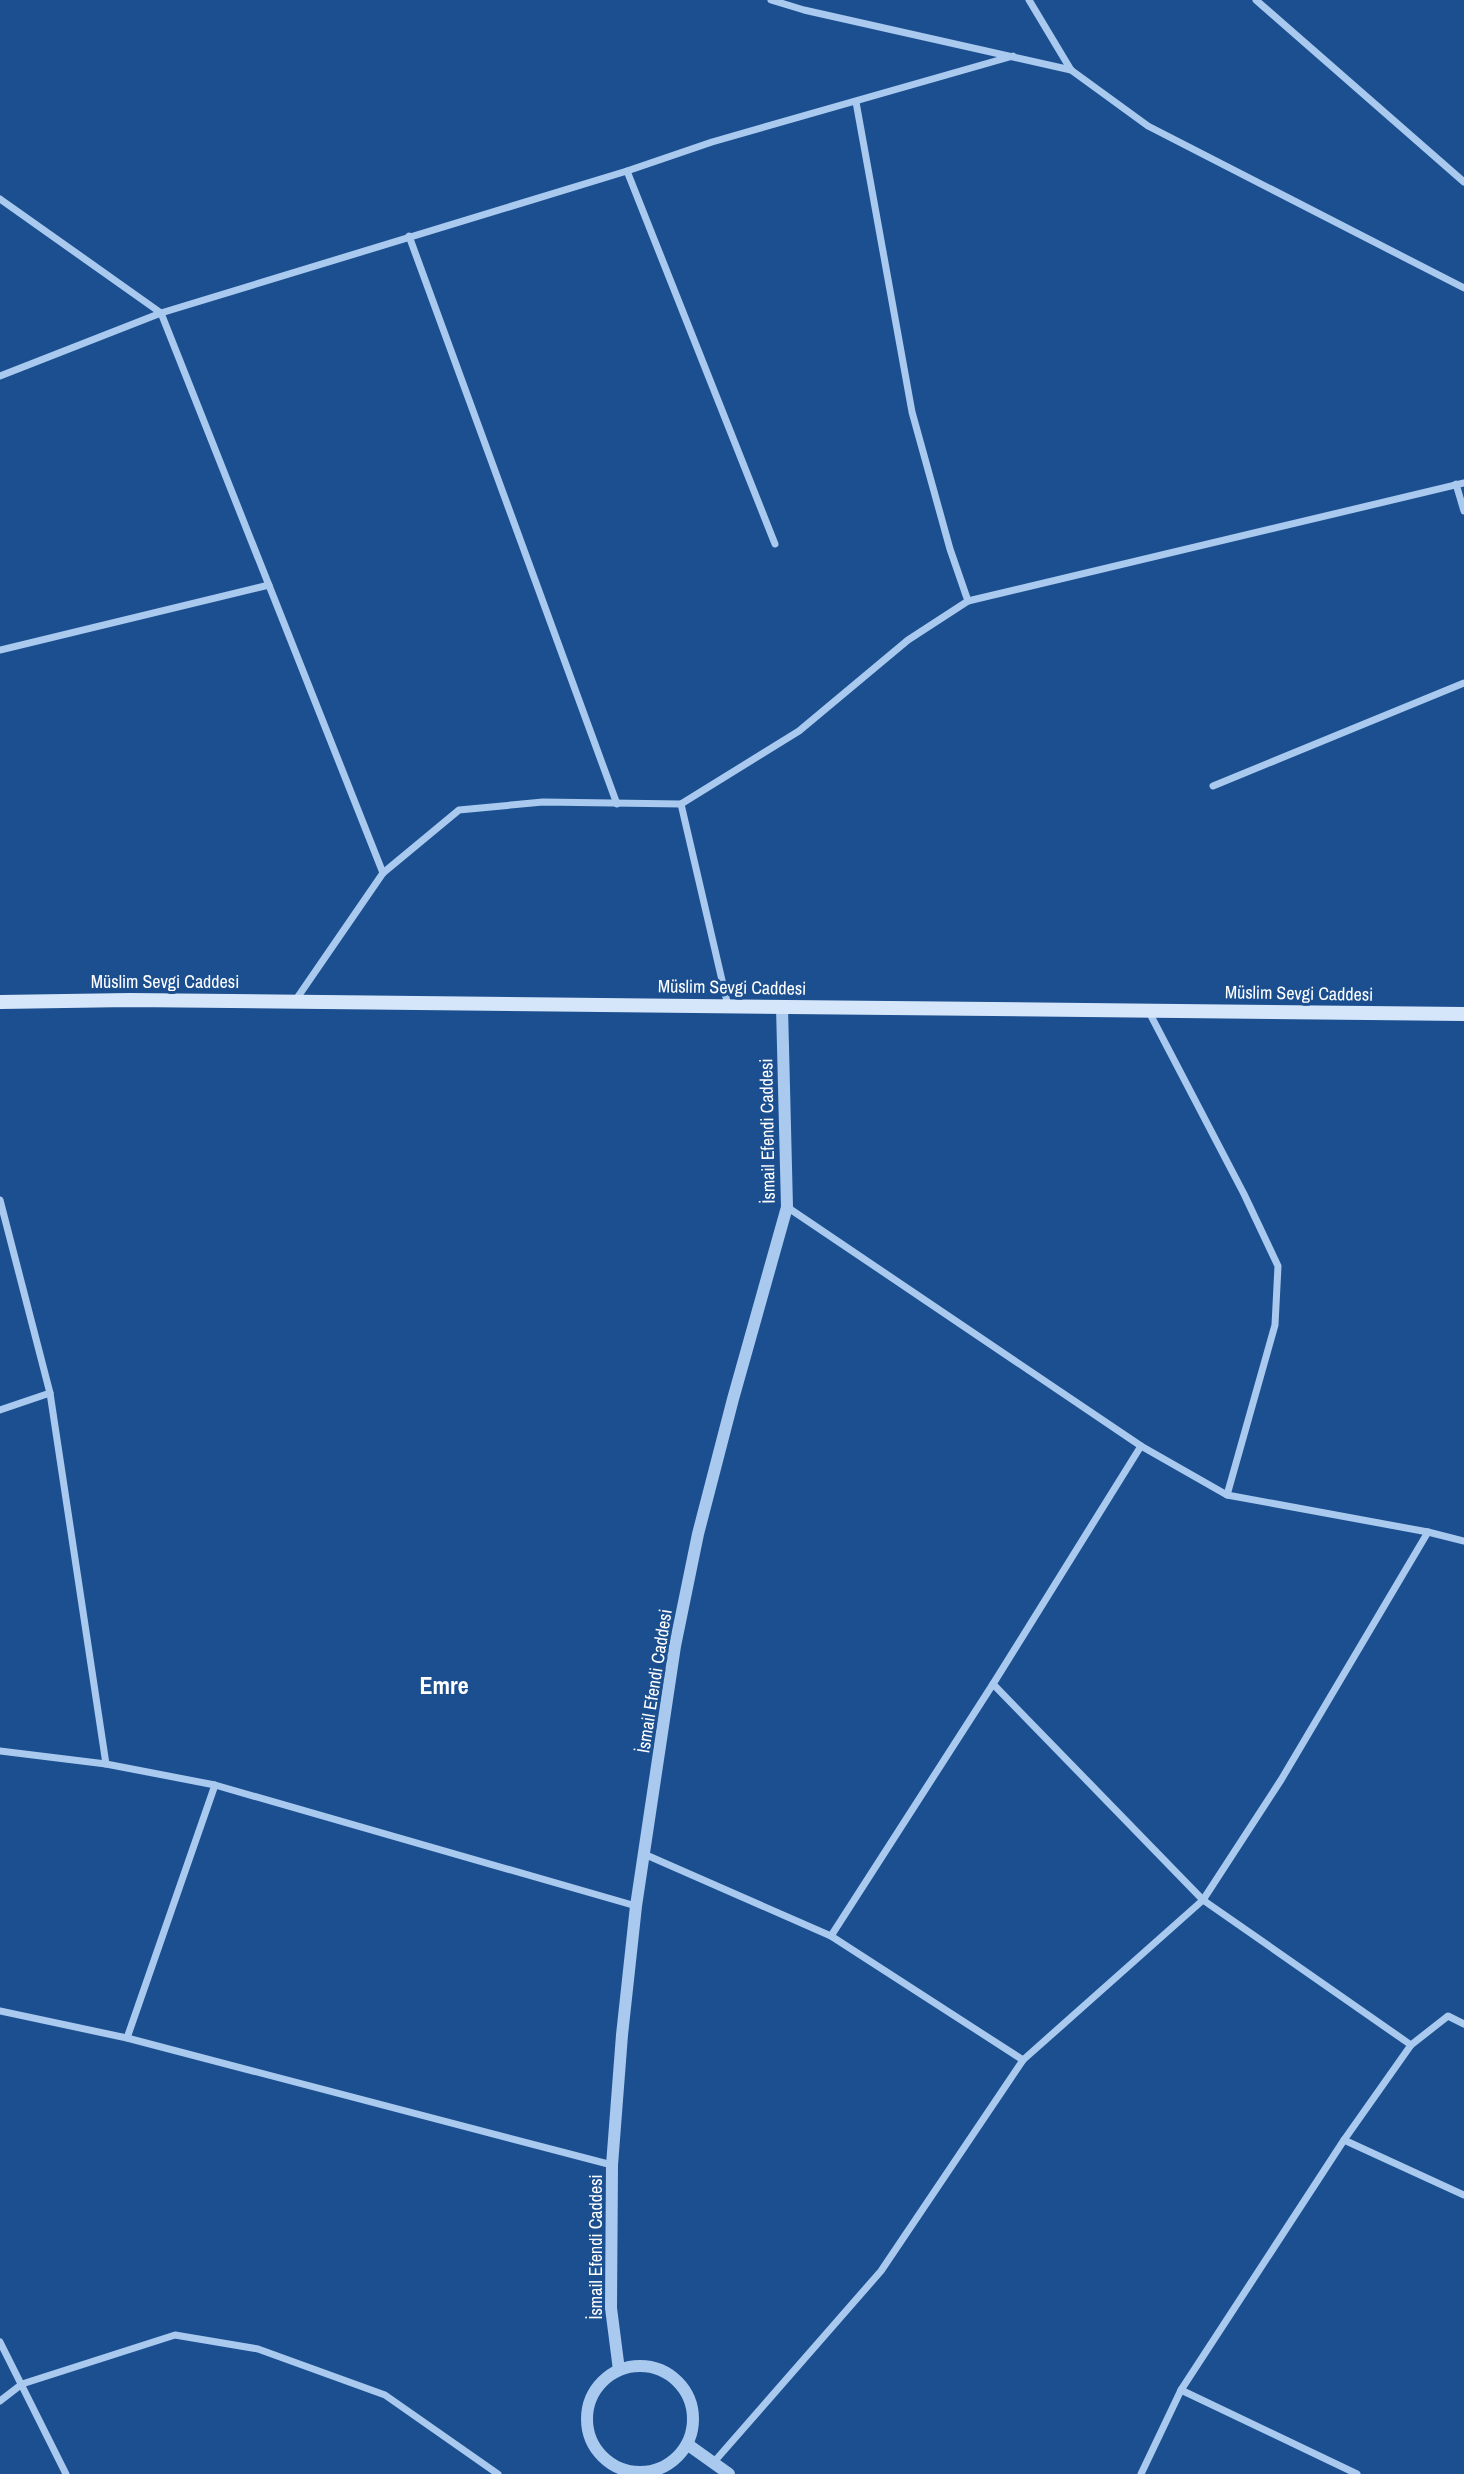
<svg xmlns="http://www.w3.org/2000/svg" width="1464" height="2474" font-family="'Archivo Narrow',sans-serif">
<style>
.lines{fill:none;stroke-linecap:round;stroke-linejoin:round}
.minor{stroke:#a9c9ee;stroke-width:7}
.tertiary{stroke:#a9c9ee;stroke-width:12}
.secondary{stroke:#d6e6fa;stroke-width:14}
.labels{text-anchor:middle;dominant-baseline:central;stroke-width:6;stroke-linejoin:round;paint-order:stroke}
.street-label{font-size:18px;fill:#fff;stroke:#1b4f8f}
.district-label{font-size:24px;font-weight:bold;fill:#fff;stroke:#1b4f8f}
</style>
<rect width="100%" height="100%" fill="#1b4f8f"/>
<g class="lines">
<g class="minor">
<polyline points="771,0 804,10 1071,70"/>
<polyline points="1029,0 1071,70 1148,126 1464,288"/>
<polyline points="1256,0 1464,182"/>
<polyline points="627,171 775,544"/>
<polyline points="0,199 161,313 383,873"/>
<polyline points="409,236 617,804"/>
<polyline points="0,376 161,313 627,171 712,142 1013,56"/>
<polyline points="1456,484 1464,511"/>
<polyline points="968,601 1464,483"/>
<polyline points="0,650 269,585"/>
<polyline points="1213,786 1464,683"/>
<polyline points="295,1001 383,873 459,810 543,802 681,804"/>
<polyline points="728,1006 681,804 799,731 908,640 968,601 950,549 912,412 856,102"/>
<polyline points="1149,1012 1244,1194 1278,1266 1275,1325 1227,1495"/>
<polyline points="0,1200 50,1393 106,1764"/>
<polyline points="787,1207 1141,1446 1227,1495 1428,1532 1464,1541"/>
<polyline points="0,1410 50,1393"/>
<polyline points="993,1684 1203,1900 1411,2045"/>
<polyline points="0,1751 106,1764 215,1785 636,1906"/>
<polyline points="644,1854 831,1936 1023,2060"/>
<polyline points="831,1936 993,1684 1141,1446"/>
<polyline points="0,2011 127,2038 612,2165"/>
<polyline points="127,2038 215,1785"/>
<polyline points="1344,2140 1464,2195"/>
<polyline points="0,2342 66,2474"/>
<polyline points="1181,2390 1357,2474"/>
<polyline points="0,2401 22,2384 175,2335 258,2349 385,2395 498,2474"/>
<polyline points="714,2462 881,2271 1023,2060 1203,1900 1281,1780 1428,1532"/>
<polyline points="1141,2474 1181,2390 1344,2140 1411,2045 1448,2016 1464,2024"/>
</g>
<g class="tertiary">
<circle cx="640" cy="2419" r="53"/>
<polyline points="619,2370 611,2308 612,2165 622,2035 636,1906 675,1646 698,1534 733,1399 787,1207 782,1007"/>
<polyline points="687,2444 729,2474"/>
</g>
<polyline class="secondary" points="0,1002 130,1000 1464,1014"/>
</g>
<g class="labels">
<g class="street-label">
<text x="165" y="981">Müslim Sevgi Caddesi</text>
<text transform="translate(732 987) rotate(1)">Müslim Sevgi Caddesi</text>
<text transform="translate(1299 993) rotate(1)">Müslim Sevgi Caddesi</text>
<text transform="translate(767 1131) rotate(-91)">İsmail Efendi Caddesi</text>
<text transform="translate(654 1681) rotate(-81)">İsmail Efendi Caddesi</text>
<text transform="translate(595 2247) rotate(-90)">İsmail Efendi Caddesi</text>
</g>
<g class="district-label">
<text x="444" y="1685">Emre</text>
</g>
</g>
</svg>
